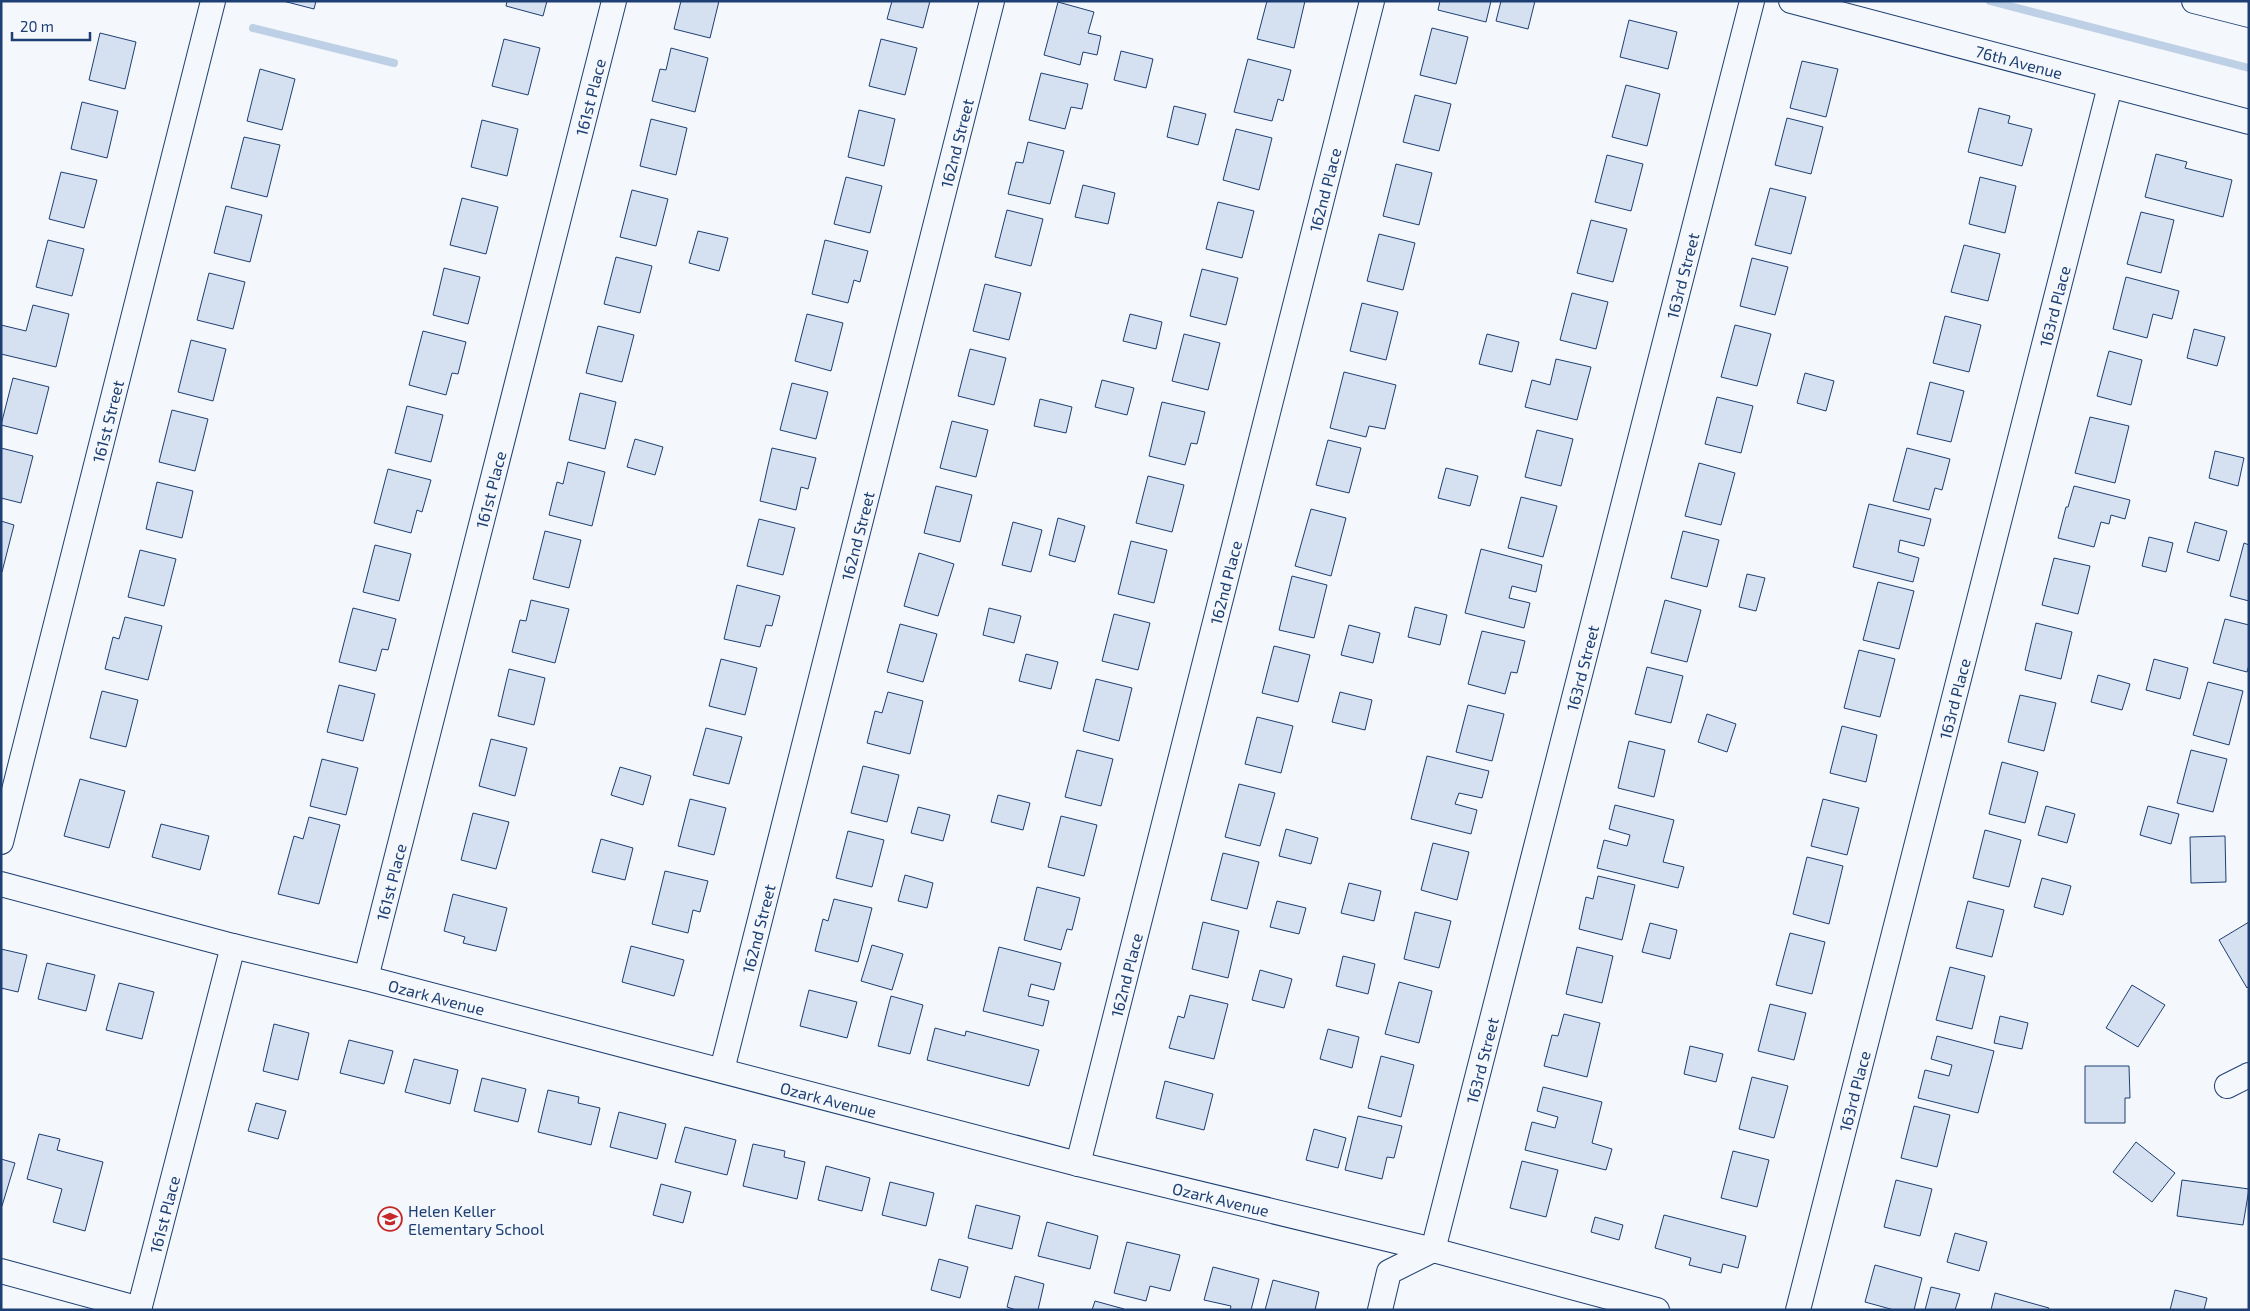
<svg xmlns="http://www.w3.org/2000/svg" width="2250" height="1311" font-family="'Exo 2',sans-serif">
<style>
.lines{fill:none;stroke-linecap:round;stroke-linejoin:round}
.stream{stroke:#bed0e5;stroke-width:8}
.building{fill:#d5e0f0;stroke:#1d3f73}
.minor-casing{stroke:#1d3f73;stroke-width:26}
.minor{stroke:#f4f7fb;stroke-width:24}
.labels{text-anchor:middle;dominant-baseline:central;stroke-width:4;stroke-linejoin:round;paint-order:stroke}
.street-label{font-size:16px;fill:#1d3f73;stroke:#f4f7fb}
.poi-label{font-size:16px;fill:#1d3f73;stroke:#f4f7fb;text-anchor:start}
</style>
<rect width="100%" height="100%" fill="#f4f7fb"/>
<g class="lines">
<g class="stream">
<polyline points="1990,1 2249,68"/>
<polyline points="253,28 394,63"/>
</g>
</g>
<g class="building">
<polygon points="283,1 316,1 314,9"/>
<polygon points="507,1 547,1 543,16 506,6"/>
<polygon points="681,1 719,1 710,38 674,29"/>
<polygon points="892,1 930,1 923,28 887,19"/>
<polygon points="1267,1 1305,1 1294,48 1257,39"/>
<polygon points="1440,1 1491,1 1486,22 1438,10"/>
<polygon points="1501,1 1535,1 1528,29 1496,21"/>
<polygon points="1058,2 1094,12 1088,33 1101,36 1097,55 1083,52 1080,65 1044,55"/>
<polygon points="1629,20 1677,32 1668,69 1620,57"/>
<polygon points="1432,28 1468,37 1456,84 1420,75"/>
<polygon points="100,33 136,42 125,89 89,80"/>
<polygon points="504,39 540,48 528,95 492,86"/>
<polygon points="881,39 917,48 905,95 869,86"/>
<polygon points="671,48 708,58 695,112 652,101 660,69 666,70"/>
<polygon points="1121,51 1153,59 1146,88 1114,80"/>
<polygon points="1248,59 1291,70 1283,101 1278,99 1272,121 1234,112"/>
<polygon points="1802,61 1838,69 1826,117 1790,108"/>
<polygon points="260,69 295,79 282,130 247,121"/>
<polygon points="1041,73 1088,84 1082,109 1071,107 1065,129 1029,120"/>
<polygon points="1626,85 1660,94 1647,146 1612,137"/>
<polygon points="1415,95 1451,104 1439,151 1403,142"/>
<polygon points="82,102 118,111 107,158 71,149"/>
<polygon points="1174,106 1206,114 1198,145 1167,137"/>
<polygon points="1979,108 2010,116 2008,123 2032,129 2022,166 1968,152"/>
<polygon points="859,110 895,119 884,166 848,157"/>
<polygon points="1787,118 1823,127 1811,174 1775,165"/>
<polygon points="651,119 687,128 676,175 640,166"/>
<polygon points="482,120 518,129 507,176 471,167"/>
<polygon points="1236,129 1272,138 1259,190 1223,180"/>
<polygon points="244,137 280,145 267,197 231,188"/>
<polygon points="1028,142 1064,151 1050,204 1008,194 1016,162 1023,163"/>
<polygon points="2156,154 2187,162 2185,168 2232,180 2223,217 2145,197"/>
<polygon points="1607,155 1643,164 1631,211 1595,202"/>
<polygon points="1396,164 1432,173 1419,225 1383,216"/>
<polygon points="61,172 97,180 84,228 49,219"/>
<polygon points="846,177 882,186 870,233 834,224"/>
<polygon points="1980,177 2016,186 2005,233 1969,224"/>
<polygon points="1083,185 1115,193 1108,224 1075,217"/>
<polygon points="1770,188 1806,197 1791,254 1755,245"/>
<polygon points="632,190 668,199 656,246 620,237"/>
<polygon points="462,198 498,207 486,254 450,245"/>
<polygon points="1218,202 1254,211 1242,258 1206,249"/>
<polygon points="226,206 262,215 250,262 214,253"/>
<polygon points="1007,210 1043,219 1031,266 995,257"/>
<polygon points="2141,212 2174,220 2161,273 2127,264"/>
<polygon points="1591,220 1627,229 1613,282 1577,273"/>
<polygon points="698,231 728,238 719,271 689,263"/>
<polygon points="1379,234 1415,243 1403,290 1367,281"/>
<polygon points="48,240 84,249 72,296 36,287"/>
<polygon points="825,240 868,251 860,282 854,280 848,303 812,294"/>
<polygon points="1964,245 2000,254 1988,301 1951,292"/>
<polygon points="616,257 652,266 640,313 604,304"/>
<polygon points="1752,258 1788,267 1775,315 1740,306"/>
<polygon points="444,268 480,277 468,324 433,315"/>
<polygon points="1202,269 1238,278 1226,325 1190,316"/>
<polygon points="209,273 245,282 233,329 197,320"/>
<polygon points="2126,277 2179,291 2172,319 2153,314 2147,338 2113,329"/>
<polygon points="985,284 1021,293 1009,340 973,331"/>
<polygon points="1572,293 1608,302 1596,349 1560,340"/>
<polygon points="1362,303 1398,312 1386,360 1350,351"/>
<polygon points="33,305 69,314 56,367 1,354 1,325 26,331"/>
<polygon points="807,314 843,323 831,371 795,361"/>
<polygon points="1130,314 1162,322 1156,349 1123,341"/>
<polygon points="1945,316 1981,325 1969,372 1933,363"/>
<polygon points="1735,325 1771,334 1757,386 1721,377"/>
<polygon points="598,326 634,335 622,382 586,373"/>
<polygon points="2194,329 2225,337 2217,366 2187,358"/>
<polygon points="423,331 466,342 458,374 452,373 446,395 409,385"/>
<polygon points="1184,334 1220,343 1208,390 1172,381"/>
<polygon points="1487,334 1519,342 1512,372 1479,364"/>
<polygon points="191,340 226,349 213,401 178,392"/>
<polygon points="970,349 1006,358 994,405 958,396"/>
<polygon points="2109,351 2142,360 2131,405 2097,396"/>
<polygon points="1556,359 1591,367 1577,420 1525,407 1532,380 1550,385"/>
<polygon points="1344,372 1396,385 1385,429 1369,426 1366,437 1330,428"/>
<polygon points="1805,373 1834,381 1826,411 1797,403"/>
<polygon points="13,378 49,387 37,434 1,425"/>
<polygon points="1102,380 1134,388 1127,415 1095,407"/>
<polygon points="1930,382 1964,391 1951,442 1917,434"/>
<polygon points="792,383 828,392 816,439 780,430"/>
<polygon points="580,393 616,402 605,449 569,440"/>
<polygon points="1717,397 1753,406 1741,453 1705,444"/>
<polygon points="1040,399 1072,407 1066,433 1034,426"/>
<polygon points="1162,402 1205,412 1197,444 1191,443 1185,465 1149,456"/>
<polygon points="407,406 443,415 431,462 395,453"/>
<polygon points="172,410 208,419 195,471 159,462"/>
<polygon points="2090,417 2129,426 2115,483 2075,473"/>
<polygon points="952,421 988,430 976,477 940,468"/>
<polygon points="1537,430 1573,439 1561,486 1525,477"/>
<polygon points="635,439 663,447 655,475 627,467"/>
<polygon points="1328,440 1361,448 1349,493 1316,485"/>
<polygon points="1,448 33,456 21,503 1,498"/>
<polygon points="772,448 816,458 808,489 801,487 796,510 760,501"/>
<polygon points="1907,448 1950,459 1942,490 1935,488 1929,510 1893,501"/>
<polygon points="2215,451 2244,458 2238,486 2209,478"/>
<polygon points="568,462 605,472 592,526 549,515 557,482 563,484"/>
<polygon points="1699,463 1735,473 1721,525 1685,516"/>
<polygon points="1446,468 1478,476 1470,506 1438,498"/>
<polygon points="388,469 431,480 422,512 417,510 411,533 374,523"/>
<polygon points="1148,476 1184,485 1172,532 1136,523"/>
<polygon points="157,482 193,491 182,538 146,529"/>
<polygon points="936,486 972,495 960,542 924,533"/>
<polygon points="2074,486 2130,500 2125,519 2111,515 2109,524 2101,522 2094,547 2058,538 2066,507 2068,507"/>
<polygon points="1521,497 1557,506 1543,557 1508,548"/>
<polygon points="1869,504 1931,519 1924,546 1900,540 1898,552 1919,558 1913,582 1853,567"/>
<polygon points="1311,509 1346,518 1331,576 1295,566"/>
<polygon points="1058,518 1085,526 1075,562 1049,555"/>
<polygon points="759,519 795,528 783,575 747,566"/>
<polygon points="1,521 14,525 2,572 1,572"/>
<polygon points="1013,522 1042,530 1031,572 1002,565"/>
<polygon points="2195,522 2227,531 2219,561 2187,552"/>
<polygon points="545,531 581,540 569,588 533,579"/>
<polygon points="1683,531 1719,540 1707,587 1671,578"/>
<polygon points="2149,537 2173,543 2166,572 2142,566"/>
<polygon points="1131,541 1167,550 1154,603 1118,594"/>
<polygon points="2244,543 2249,545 2249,601 2230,596"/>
<polygon points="375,545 411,554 399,601 363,592"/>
<polygon points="1481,549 1542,565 1536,592 1512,586 1509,598 1530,603 1524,628 1465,613"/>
<polygon points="140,550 176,559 164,606 128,597"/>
<polygon points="919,553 954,564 938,616 904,606"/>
<polygon points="2054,558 2090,566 2078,614 2042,605"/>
<polygon points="1747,574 1765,578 1756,611 1739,607"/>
<polygon points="1292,576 1327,585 1314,638 1279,630"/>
<polygon points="1878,582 1914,591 1899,649 1863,640"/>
<polygon points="737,585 780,596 772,626 766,625 760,647 724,639"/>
<polygon points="531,600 569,609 555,663 512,652 520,620 526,621"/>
<polygon points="1665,600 1701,610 1687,662 1651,653"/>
<polygon points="1415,607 1447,615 1440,645 1408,637"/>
<polygon points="353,608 396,619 388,650 382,649 376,671 339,662"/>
<polygon points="989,608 1021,616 1014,643 983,635"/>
<polygon points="1114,614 1150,623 1138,670 1102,661"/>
<polygon points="125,617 162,626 148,680 105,669 113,637 119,639"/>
<polygon points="2225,619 2249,625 2249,665 2247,672 2213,663"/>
<polygon points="2036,623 2072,632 2061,679 2025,670"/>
<polygon points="900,624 937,634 923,682 887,672"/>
<polygon points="1349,625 1380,633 1373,663 1341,655"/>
<polygon points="1482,631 1525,641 1517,673 1511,672 1505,694 1468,684"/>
<polygon points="1274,646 1310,655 1298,702 1262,693"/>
<polygon points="1859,650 1895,659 1880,717 1844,708"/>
<polygon points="1026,654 1058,662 1051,689 1019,681"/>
<polygon points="721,659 757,668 745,715 709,706"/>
<polygon points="2154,659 2188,668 2180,699 2146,690"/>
<polygon points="1647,667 1683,676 1671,723 1635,714"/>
<polygon points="509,669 545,678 534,725 498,716"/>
<polygon points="2098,675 2130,684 2122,710 2091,702"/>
<polygon points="1096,679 1132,688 1119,741 1083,731"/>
<polygon points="2208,682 2243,691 2229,745 2193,735"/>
<polygon points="339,685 375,694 363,741 327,732"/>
<polygon points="102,691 138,700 126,747 90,738"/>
<polygon points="888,692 923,701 910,754 867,743 875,711 882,713"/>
<polygon points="1340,692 1372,700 1365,730 1332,722"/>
<polygon points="2020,695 2056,703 2044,751 2008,742"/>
<polygon points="1468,705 1504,714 1492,761 1456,752"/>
<polygon points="1707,714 1736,724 1727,752 1698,742"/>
<polygon points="1257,717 1293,726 1281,773 1245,764"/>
<polygon points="1842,726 1877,735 1866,782 1830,773"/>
<polygon points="706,728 742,737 729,784 693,775"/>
<polygon points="491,739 527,748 515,796 479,786"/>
<polygon points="1629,741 1665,750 1654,797 1618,788"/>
<polygon points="1077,750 1113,759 1101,806 1065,797"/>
<polygon points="2191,750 2227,759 2213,812 2177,803"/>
<polygon points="1427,756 1489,771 1482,798 1459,793 1455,804 1477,810 1471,834 1411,819"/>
<polygon points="322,759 358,768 346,815 310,806"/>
<polygon points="2002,762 2038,772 2025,823 1989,814"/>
<polygon points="863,766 899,775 887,822 851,813"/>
<polygon points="620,767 651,776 643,805 611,795"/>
<polygon points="80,779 125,791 109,848 64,836"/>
<polygon points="1239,784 1275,793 1260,846 1225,837"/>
<polygon points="998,795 1030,803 1023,830 991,822"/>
<polygon points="690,799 726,808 714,855 678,846"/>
<polygon points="1823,799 1859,808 1847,855 1811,846"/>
<polygon points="1615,805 1674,820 1663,862 1684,867 1678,888 1597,868 1604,840 1627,846 1630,835 1609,829"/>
<polygon points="2046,806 2075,814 2067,843 2038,835"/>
<polygon points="2148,806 2179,814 2171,844 2140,835"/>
<polygon points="918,807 950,815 943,841 911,833"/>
<polygon points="473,813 509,822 496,869 461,860"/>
<polygon points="1061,816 1097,825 1084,876 1048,867"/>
<polygon points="309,817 340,825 319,904 278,894 294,836 303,839"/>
<polygon points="161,824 209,836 200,870 152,857"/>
<polygon points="1286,829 1318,838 1311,864 1279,856"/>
<polygon points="1985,830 2021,840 2009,887 1973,878"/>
<polygon points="848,831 884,840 872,887 836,878"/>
<polygon points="2225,836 2226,882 2191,883 2190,837"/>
<polygon points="601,839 633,848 625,880 592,872"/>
<polygon points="1433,843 1469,852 1457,900 1421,890"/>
<polygon points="1223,853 1259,862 1247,909 1211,900"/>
<polygon points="1807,857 1843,866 1829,924 1793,914"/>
<polygon points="665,871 708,881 700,912 693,910 688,933 652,924"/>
<polygon points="905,875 933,883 927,908 898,901"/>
<polygon points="1598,876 1635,885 1622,940 1579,929 1586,897 1593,899"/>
<polygon points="2042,878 2071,886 2063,915 2034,907"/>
<polygon points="1349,883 1381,891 1374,921 1341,913"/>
<polygon points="1037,887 1080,898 1072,930 1067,929 1061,950 1024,940"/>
<polygon points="453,894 507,908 496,951 463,943 465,937 444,931"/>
<polygon points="834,899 872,908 858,962 815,951 823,919 828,921"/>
<polygon points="1277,901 1306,908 1299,934 1270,927"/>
<polygon points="1968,901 2004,910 1992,957 1956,948"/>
<polygon points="1415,912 1451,921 1439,968 1404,959"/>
<polygon points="1203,922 1239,931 1228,978 1192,969"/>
<polygon points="2249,922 2249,986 2247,988 2219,940"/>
<polygon points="1650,923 1677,930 1670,959 1642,952"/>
<polygon points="1790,933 1825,942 1812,994 1776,985"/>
<polygon points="872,945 903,954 892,990 861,981"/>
<polygon points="631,946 684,960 674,996 622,982"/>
<polygon points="999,947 1061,963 1054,990 1031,984 1028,996 1049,1001 1043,1026 983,1011"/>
<polygon points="1577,947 1613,956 1602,1003 1566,994"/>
<polygon points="1,949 27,955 18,992 1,988"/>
<polygon points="1343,956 1375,964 1368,994 1336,986"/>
<polygon points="47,963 95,975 86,1011 38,999"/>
<polygon points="1950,967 1985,976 1972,1029 1936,1020"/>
<polygon points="1260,970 1292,979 1284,1008 1252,1000"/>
<polygon points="1399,982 1432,991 1419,1043 1385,1034"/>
<polygon points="119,983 154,992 142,1039 106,1030"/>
<polygon points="2132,985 2165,1005 2138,1047 2106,1028"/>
<polygon points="809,990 857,1002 847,1038 800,1026"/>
<polygon points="1190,995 1228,1004 1214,1059 1169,1048 1178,1016 1184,1018"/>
<polygon points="891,996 923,1005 910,1054 878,1046"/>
<polygon points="1770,1004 1806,1013 1794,1060 1758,1051"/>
<polygon points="1564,1014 1600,1023 1587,1077 1544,1066 1552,1035 1558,1036"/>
<polygon points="2000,1016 2028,1023 2022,1049 1994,1043"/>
<polygon points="274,1024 309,1033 298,1080 263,1071"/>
<polygon points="935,1028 965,1036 966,1031 1039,1050 1029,1086 927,1060"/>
<polygon points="1328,1029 1359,1037 1352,1068 1320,1059"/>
<polygon points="1937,1036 1994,1051 1978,1113 1918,1098 1925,1070 1949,1076 1952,1065 1931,1059"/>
<polygon points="349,1040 393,1051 384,1084 340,1073"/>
<polygon points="1690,1046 1723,1054 1716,1082 1684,1074"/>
<polygon points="1381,1056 1414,1065 1401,1117 1368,1108"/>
<polygon points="414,1059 458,1070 450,1104 405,1092"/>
<polygon points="2085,1066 2129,1066 2130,1098 2125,1098 2125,1123 2085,1123"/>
<polygon points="1752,1077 1788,1086 1774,1138 1739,1129"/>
<polygon points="482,1078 526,1089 518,1122 474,1111"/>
<polygon points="1165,1081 1213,1094 1204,1130 1156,1118"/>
<polygon points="1543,1087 1602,1102 1592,1143 1612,1149 1606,1170 1525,1150 1532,1122 1555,1128 1558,1117 1537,1111"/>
<polygon points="548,1090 579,1097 578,1103 600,1108 591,1145 538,1132"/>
<polygon points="256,1103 286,1111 278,1139 248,1131"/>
<polygon points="1914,1106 1950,1115 1937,1167 1901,1158"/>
<polygon points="619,1112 666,1124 657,1159 610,1147"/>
<polygon points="1358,1116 1402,1126 1394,1158 1387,1157 1382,1179 1345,1170"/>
<polygon points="685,1127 736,1140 727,1175 675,1162"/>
<polygon points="1314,1129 1346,1138 1338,1168 1306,1160"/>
<polygon points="39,1134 60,1139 57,1150 103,1162 85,1231 53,1222 62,1189 27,1179"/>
<polygon points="2136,1142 2175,1173 2152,1202 2113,1172"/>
<polygon points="753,1144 785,1151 784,1157 805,1162 797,1199 743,1186"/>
<polygon points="1733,1151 1769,1160 1757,1207 1721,1198"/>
<polygon points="1,1159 15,1163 2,1206 1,1206"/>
<polygon points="1522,1161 1558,1170 1546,1217 1510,1208"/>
<polygon points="826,1166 870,1178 862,1211 818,1200"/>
<polygon points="1896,1180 1932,1189 1920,1236 1884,1227"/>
<polygon points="2182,1180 2249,1189 2243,1225 2177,1216"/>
<polygon points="890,1182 934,1193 926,1226 882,1215"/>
<polygon points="661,1184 691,1192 683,1223 653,1215"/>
<polygon points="976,1205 1020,1216 1012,1249 968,1238"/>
<polygon points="1664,1215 1746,1236 1738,1268 1723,1264 1721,1273 1689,1265 1691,1258 1655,1248"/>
<polygon points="1595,1217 1623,1225 1619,1240 1591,1232"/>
<polygon points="1047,1222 1098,1236 1090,1269 1038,1256"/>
<polygon points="1955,1233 1987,1242 1979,1271 1947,1262"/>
<polygon points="1127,1242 1180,1255 1170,1291 1150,1286 1146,1301 1114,1293"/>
<polygon points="939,1259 968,1267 960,1298 931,1290"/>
<polygon points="1875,1265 1922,1278 1914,1310 1894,1310 1865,1302"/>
<polygon points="1213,1267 1259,1279 1251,1310 1230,1310 1231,1306 1204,1300"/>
<polygon points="1015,1276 1044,1284 1038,1310 1016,1310 1007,1307"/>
<polygon points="1273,1280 1319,1292 1315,1310 1265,1310"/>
<polygon points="1931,1287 1960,1294 1955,1310 1925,1310"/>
<polygon points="2175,1290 2207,1298 2204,1310 2170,1310"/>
<polygon points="1995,1293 2049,1308 2049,1310 1991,1310"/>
<polygon points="1095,1301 1124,1309 1124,1310 1092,1310"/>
</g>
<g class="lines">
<g class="minor-casing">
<g id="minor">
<path id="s1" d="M1791,1L2249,122"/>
<polyline points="2194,1 2249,15"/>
<path id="s2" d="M1,842L213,1"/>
<path id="s3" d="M1,884L233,946L366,978L1078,1164L1433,1250L1657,1310"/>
<path id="s4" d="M366,978L614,1"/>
<path id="s5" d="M722,1070L992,1"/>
<polyline points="2227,1086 2249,1075"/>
<path id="s6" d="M1078,1164L1372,1"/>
<polyline points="1,1271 140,1309"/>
<path id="s7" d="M139,1310L233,946"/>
<path id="s8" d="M1380,1310L1389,1272L1433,1250L1752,1"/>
<path id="s9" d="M1798,1310L2110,86"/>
</g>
</g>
<use href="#minor" class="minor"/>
</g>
<defs>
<g id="school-ring" transform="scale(1.25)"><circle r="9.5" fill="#f4f7fb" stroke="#c62828" stroke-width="1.5"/><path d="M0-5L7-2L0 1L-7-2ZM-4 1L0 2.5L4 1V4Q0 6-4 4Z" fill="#c62828"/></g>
</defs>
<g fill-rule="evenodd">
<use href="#school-ring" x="390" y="1219"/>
</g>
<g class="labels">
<g class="street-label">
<text stroke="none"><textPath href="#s1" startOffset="236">76th Avenue</textPath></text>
<text stroke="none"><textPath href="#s4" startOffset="909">161st Place</textPath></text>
<text stroke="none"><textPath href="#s5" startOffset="956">162nd Street</textPath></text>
<text stroke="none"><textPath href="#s6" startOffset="1005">162nd Place</textPath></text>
<text stroke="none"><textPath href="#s8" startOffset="1094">163rd Street</textPath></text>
<text stroke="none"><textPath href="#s9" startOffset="1036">163rd Place</textPath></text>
<text stroke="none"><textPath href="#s2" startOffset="434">161st Street</textPath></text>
<text stroke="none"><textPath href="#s4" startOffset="504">161st Place</textPath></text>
<text stroke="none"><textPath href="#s5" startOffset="551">162nd Street</textPath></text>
<text stroke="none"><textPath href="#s6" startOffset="600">162nd Place</textPath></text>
<text stroke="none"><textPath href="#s8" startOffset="689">163rd Street</textPath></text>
<text stroke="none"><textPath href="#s9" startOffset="631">163rd Place</textPath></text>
<text stroke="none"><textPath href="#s4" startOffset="99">161st Place</textPath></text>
<text stroke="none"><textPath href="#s5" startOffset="146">162nd Street</textPath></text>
<text stroke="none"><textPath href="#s6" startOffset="195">162nd Place</textPath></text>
<text stroke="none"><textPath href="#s3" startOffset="450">Ozark Avenue</textPath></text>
<text stroke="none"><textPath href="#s8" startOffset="284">163rd Street</textPath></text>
<text stroke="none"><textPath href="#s9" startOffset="226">163rd Place</textPath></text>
<text stroke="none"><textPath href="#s3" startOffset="855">Ozark Avenue</textPath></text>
<text stroke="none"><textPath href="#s3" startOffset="1260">Ozark Avenue</textPath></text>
<text stroke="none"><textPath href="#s7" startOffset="99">161st Place</textPath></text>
</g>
<g class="poi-label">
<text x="408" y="1210">Helen Keller<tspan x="408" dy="18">Elementary School</tspan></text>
</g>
</g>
<rect width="2250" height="1311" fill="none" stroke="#1d3f73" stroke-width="5"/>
<path d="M12 32v8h78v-8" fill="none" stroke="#1d3f73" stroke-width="2.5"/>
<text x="20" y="32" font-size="15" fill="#1d3f73" stroke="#f4f7fb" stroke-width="4" paint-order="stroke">20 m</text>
</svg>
